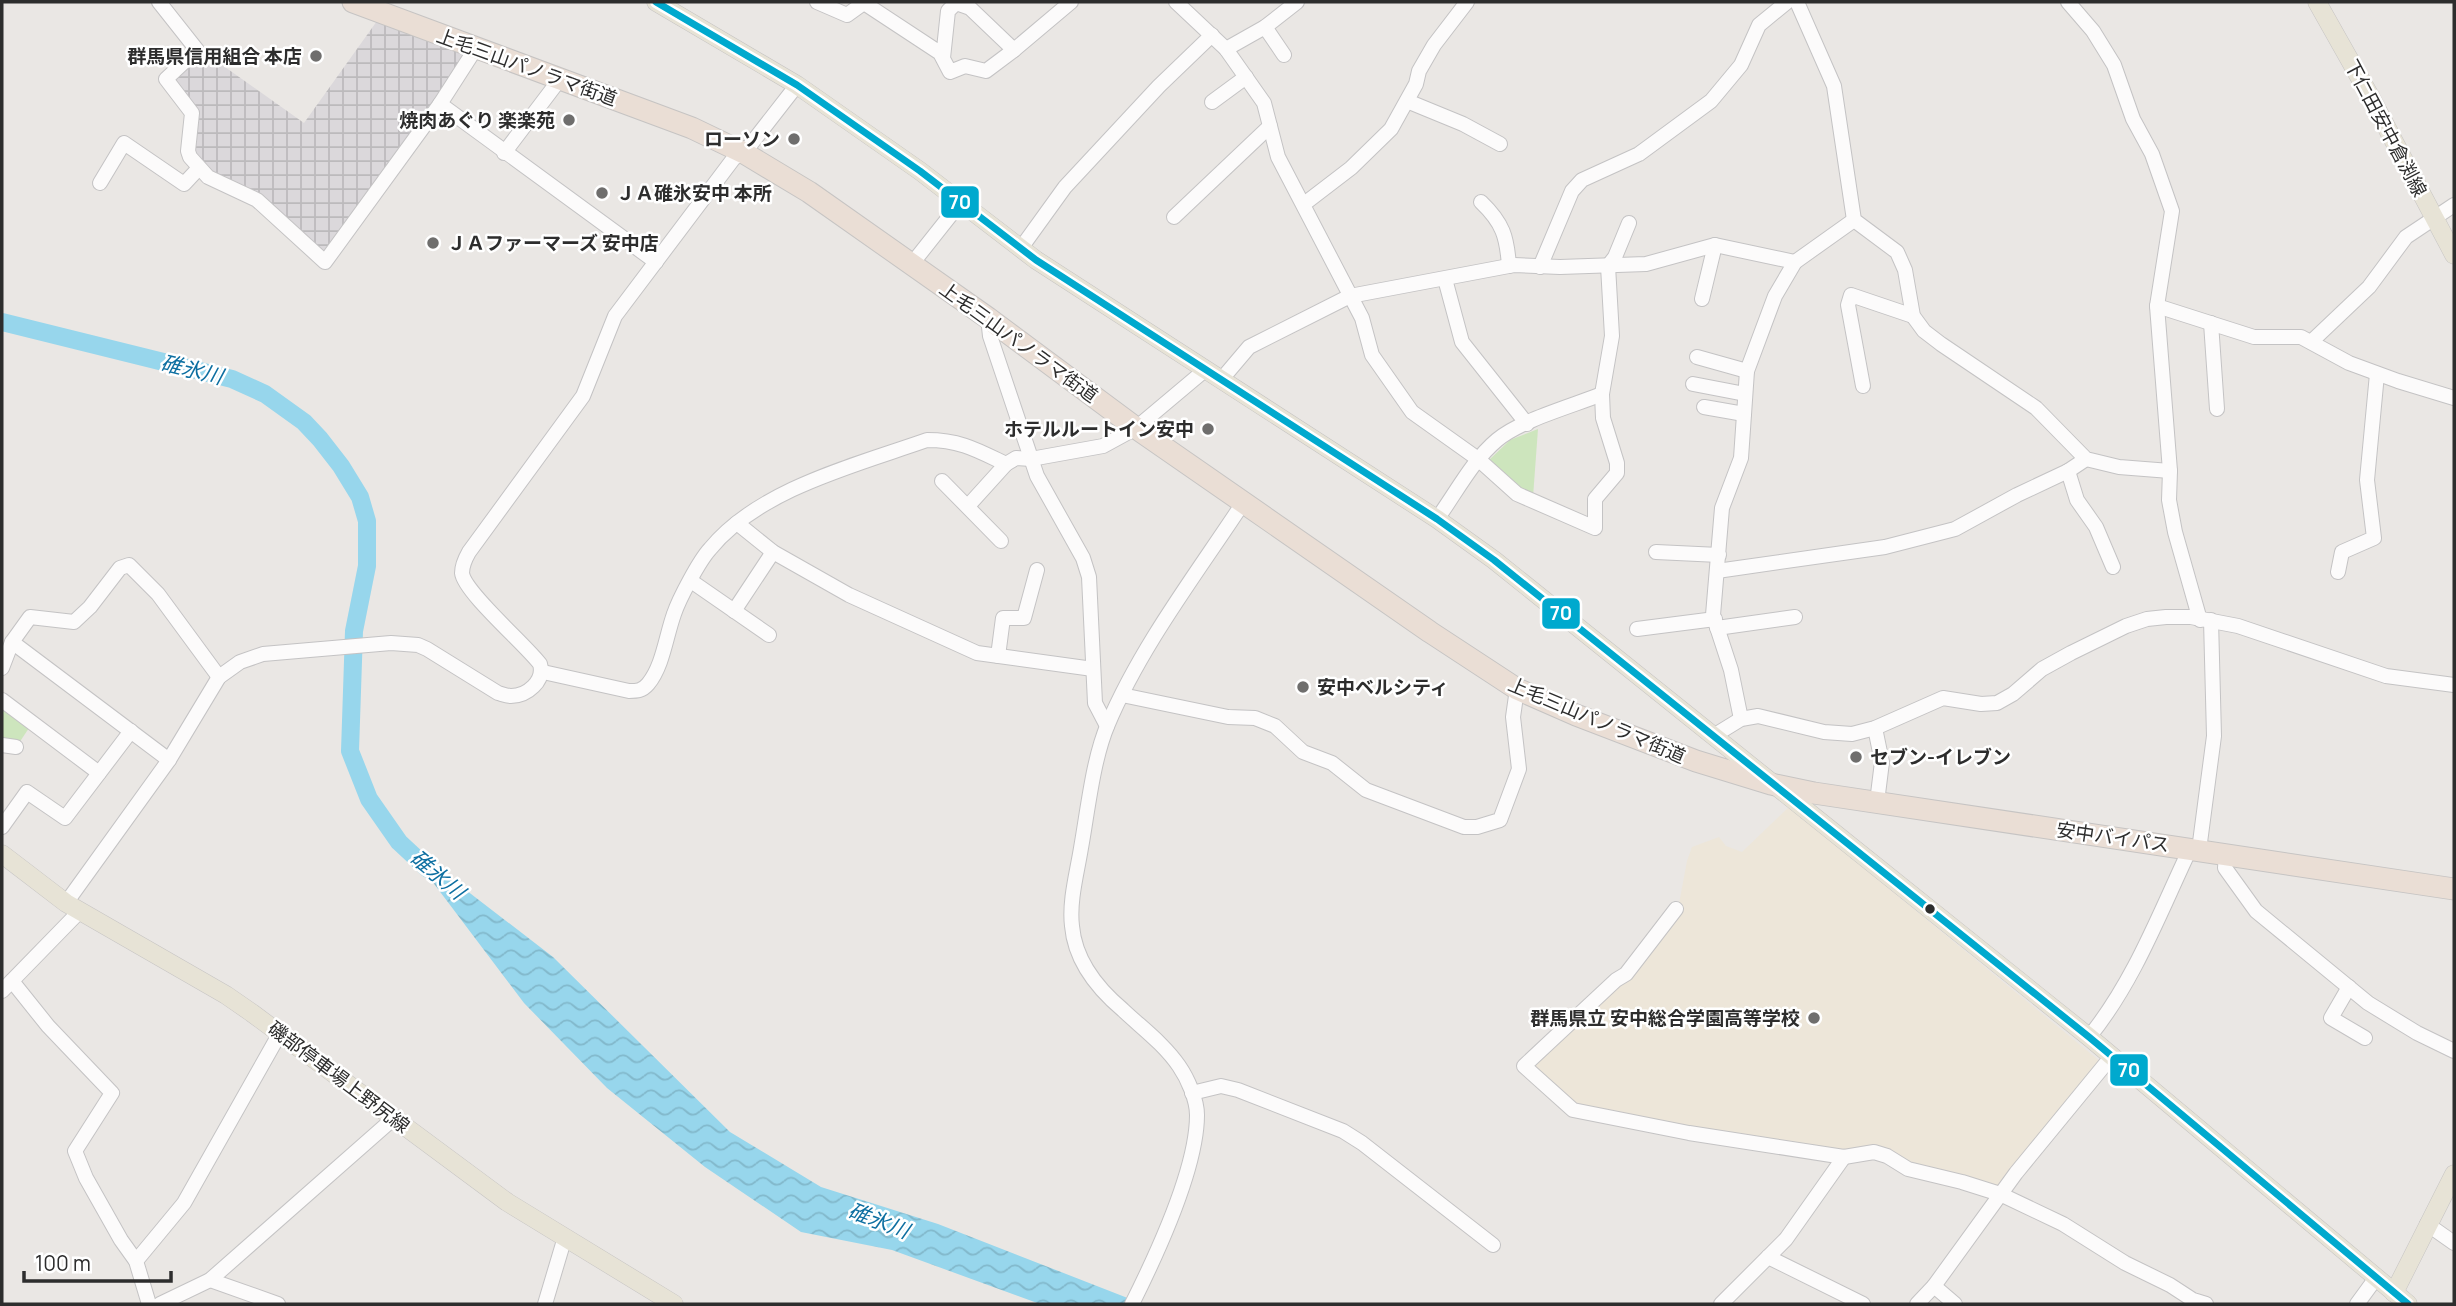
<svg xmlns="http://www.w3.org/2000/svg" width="2456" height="1306" font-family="Manrope,'Noto Sans JP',sans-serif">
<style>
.industrial{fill:url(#industrial-grid)}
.education{fill:#ede6d9}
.park{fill:#cde5bd}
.water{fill:url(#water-waves)}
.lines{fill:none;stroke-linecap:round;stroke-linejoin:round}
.river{stroke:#97d6ec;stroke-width:18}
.minor-casing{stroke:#c4c3c4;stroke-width:16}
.major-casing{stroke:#c6c4c3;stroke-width:19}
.highway-casing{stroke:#c6c4c3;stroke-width:23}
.minor{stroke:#fcfbfb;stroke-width:14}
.major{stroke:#e7e3d6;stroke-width:18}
.highway{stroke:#eaded5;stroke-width:21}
.bus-1-casing{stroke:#fff;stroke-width:12}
.bus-1{stroke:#00a9ce;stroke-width:7}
.poi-dot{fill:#6f6e6d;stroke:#fff;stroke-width:2.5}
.bus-dot{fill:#2d2d2d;stroke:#fff;stroke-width:2.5}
.labels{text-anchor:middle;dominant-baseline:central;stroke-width:5;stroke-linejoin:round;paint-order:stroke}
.poi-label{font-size:19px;font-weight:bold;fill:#2d2d2d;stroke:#fff;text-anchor:end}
.street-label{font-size:19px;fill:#2d2d2d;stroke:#fff}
.water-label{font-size:21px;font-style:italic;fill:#0d6fa1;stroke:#fff}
.line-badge{stroke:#fff;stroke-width:2.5}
.badge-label{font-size:19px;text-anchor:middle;font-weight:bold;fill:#fff}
</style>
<defs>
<pattern id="industrial-grid" width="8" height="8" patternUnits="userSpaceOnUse" patternTransform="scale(1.75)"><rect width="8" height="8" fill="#dbd8db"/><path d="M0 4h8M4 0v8" fill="none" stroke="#bcbabc"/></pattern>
<pattern id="water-waves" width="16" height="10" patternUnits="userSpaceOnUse" patternTransform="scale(1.75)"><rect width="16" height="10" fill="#97d6ec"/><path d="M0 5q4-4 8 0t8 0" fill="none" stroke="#82b8cb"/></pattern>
</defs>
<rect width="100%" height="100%" fill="#eae7e4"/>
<polygon class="industrial" points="377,21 463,51 464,60 323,256 213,177 194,158 195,112 171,79 201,50 304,123"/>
<polygon class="education" points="1789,807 2101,1062 1999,1189 1910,1166 1583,1109 1531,1063 1632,974 1678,909 1687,861 1692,847 1719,837 1726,846 1742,852"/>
<g class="park">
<polygon points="1538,429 1533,497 1518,492 1488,461 1510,440"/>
<polygon points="2,706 29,728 19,743 2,742"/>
</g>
<polygon class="water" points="401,840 553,957 730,1132 821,1187 938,1224 1143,1304 1040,1304 892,1250 801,1232 705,1167 607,1088 524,1003"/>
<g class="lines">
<polyline class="river" points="2,322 232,379 265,394 304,422 320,439 341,466 360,497 367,521 367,566 354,631 350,751 369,799 399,842 428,869"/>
<g class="minor-casing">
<g id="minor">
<polyline points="159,2 197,50 166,79 192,113 188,151 190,157 208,177 257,200 325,262 440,104 476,48"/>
<polyline points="817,2 847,15 865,2"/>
<polyline points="1176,2 1226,49 1264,103 1278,157 1362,318 1372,355 1412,412 1478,459 1517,494 1595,528 1595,499 1617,473 1617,463 1603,418 1602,394 1612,336 1608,266 1615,257 1629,223"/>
<polyline points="1797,2 1834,86 1854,220 1897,252 1905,270 1913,316 1924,331 1941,344 2036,408 2086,459 2119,467 2170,471"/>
<polyline points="2068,2 2093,31 2114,65 2133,119 2152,154 2172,211 2157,306 2170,471 2169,500 2175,532 2200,620"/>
<polyline points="864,3 940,53 950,72 965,66 986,71 1014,50 970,8 956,3 948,11 943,58"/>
<polyline points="1265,27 1284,55"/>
<polyline points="1226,49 1265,27 1297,2"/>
<polyline points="1014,50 1071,2"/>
<polyline points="1407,101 1463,124 1500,144"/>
<polyline points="1212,102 1246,77"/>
<polyline points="440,104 656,262"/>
<polyline points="504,153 560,79"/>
<polyline points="100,183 124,143 184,184 199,168"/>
<path d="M1481,202C1503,223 1507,237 1509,266"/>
<polyline points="1304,204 1351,168 1391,129 1416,84 1419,71 1434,45 1467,2"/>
<polyline points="1174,217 1270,126"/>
<polyline points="1021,248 1065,187 1159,86 1212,35"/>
<polyline points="911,265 961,202"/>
<polyline points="1540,267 1572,191 1582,180 1639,154 1711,101 1741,65 1759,25 1787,2"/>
<polyline points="1445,279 1462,342 1527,424"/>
<polyline points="1702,299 1715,245"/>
<polyline points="2157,306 2254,337 2301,337 2349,363 2398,381 2454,398"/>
<polyline points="988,318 990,336 1037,476 1083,558 1089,577 1095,703 1107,726"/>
<polyline points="2211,323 2217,409"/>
<polyline points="2311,342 2369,287 2406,237 2454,205"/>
<polyline points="1697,357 1747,371"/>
<polyline points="1221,380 1249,347 1350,296 1514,265 1560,267 1646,264 1715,245 1795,262"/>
<polyline points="1693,384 1745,394"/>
<polyline points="1863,386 1848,305 1851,295 1913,316"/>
<polyline points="1704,407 1744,414"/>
<polyline points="2068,471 2077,500 2096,527 2113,567"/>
<polyline points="942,481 1001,541"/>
<polyline points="968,506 1006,464"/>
<path d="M1437,519C1456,493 1472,461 1497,440C1521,420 1572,406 1602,394"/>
<polyline points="737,523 773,552 849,595 977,653 1093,669"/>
<polyline points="1656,552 1719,555"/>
<polyline points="1717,571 1885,547 1955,529 2017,495 2068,471 2086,459"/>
<polyline points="2338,572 2342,552 2374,538 2367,480 2377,374"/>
<polyline points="691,581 769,635"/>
<polyline points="734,611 773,552"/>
<polyline points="1717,628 1795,617"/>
<polyline points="1637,629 1715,619"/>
<polyline points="12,642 169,760"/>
<polyline points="998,656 1003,618 1024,618 1037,570"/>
<polyline points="2,668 12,642 30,617 74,622 90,607 120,568 129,565 158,594 219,677"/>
<path d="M543,672L629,691C637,691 642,691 648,684C663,666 666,636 674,614C679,599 699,561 710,549C759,489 856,465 927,440C960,440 977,450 1006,464L1016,458L1031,459L1103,446L1136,428L1205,370"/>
<polyline points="1122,695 1228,717 1255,718 1275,726 1303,752 1332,763 1366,790 1464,827 1477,827 1500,820 1519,769 1513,717 1517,689"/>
<polyline points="2,700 99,773"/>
<polyline points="1741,719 1731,670 1713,615 1722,508 1741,458 1747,371 1775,296 1795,262 1854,220"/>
<polyline points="1875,728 1882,762 1877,802"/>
<polyline points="1715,735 1741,719 1758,716 1824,732 1852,734 1875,728 1943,698 1981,704 1997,703 2013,694 2042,669 2071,653 2126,626 2147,619 2166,617 2191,617 2238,626 2386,676 2454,685"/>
<polyline points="2,745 16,747"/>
<polyline points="2,827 27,792 65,818 131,731"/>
<polyline points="2199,850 2214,736 2211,620"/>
<polyline points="2226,854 2225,868 2256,911 2368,1003 2417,1033 2454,1051"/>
<path d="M66,903L169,760L219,677L240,662L263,654L391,643L418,645L427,649L498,693C502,694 506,696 511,696C527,696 545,681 540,664C526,645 464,592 462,573C462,566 465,559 469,552L583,396L615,316L734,158L744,153L797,85"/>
<polyline points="1676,909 1626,974 1616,980 1524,1066 1573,1110 1689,1133 1844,1157 1874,1152 1887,1156 1908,1169 1962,1182 2000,1194 2063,1224 2125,1263 2170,1285 2193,1300 2206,1304"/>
<polyline points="12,981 48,1026 112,1093 75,1151 86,1178 121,1240 136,1261 149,1304"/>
<polyline points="2349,987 2331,1018 2365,1038"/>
<polyline points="2,991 79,912"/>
<path d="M2089,1037C2134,982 2160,912 2190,849"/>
<polyline points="1192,1093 1221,1086 1238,1090 1343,1131 1362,1143 1493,1245"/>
<polyline points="2427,1224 2454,1243"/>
<polyline points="1768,1257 1863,1304"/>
<polyline points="136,1261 184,1203 280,1033"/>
<polyline points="210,1280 278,1304"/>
<polyline points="1934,1286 1955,1304"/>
<polyline points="160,1304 210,1280 394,1118"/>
<polyline points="545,1304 565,1237"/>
<path d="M1132,1304C1156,1256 1197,1168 1197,1115C1197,1100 1188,1079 1179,1066C1164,1044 1142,1028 1123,1010C1098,989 1075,961 1072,926C1069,901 1077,873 1081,848C1088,809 1093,759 1108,724C1141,646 1197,573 1243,503"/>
<polyline points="1721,1304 1786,1239 1844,1157"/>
<polyline points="1917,1304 1934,1286 2016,1173 2112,1056"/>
<polyline points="2357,1304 2376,1278"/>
</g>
</g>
<g class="major-casing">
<g id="major">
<polyline points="656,2 797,85 920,171 1036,260 1437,519 1494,560 2089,1037 2408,1304"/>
<polyline points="2317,2 2370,96 2454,255"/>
<polyline points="2,854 66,903 226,995 252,1013 507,1202 674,1304"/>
<polyline points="2394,1293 2454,1174"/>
</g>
</g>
<g class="highway-casing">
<polyline id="highway" points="353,2 692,128 744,153 809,192 988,318 1136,428 1430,632 1517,689 1576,715 1696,761 1771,784 1814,793 2454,889"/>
</g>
<use href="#minor" class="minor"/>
<use href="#major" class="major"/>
<use href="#highway" class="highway"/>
<g class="bus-1-casing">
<polyline id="bus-1" points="656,2 797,85 920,171 1036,260 1437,519 1494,560 2089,1037 2408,1304"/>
</g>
<use href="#bus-1" class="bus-1"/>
</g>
<g class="poi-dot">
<circle cx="316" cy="56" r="7"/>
<circle cx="569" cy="120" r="7"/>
<circle cx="794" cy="139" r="7"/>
<circle cx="602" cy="193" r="7"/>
<circle cx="433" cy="243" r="7"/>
<circle cx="1208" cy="429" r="7"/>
<circle cx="1303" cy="687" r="7"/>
<circle cx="1856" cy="757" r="7"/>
<circle cx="1814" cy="1018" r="7"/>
</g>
<circle class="bus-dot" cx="1930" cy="909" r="6"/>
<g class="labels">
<g class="poi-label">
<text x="302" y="56">群馬県信用組合 本店</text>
<text x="555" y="120">焼肉あぐり 楽楽苑</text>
<text x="780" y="139">ローソン</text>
<text x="616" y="193" text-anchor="start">ＪＡ碓氷安中 本所</text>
<text x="447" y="243" text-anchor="start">ＪＡファーマーズ 安中店</text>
<text x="1194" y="429">ホテルルートイン安中</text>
<text x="1317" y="687" text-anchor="start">安中ベルシティ</text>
<text x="1870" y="757" text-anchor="start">セブン-イレブン</text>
<text x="1800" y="1018">群馬県立 安中総合学園高等学校</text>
</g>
<g class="street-label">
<text transform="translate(527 67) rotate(20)">上毛三山パノラマ街道</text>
<text transform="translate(2386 128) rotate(62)">下仁田安中倉渕線</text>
<text transform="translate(1019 342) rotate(36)">上毛三山パノラマ街道</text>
<text transform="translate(1597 720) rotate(23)">上毛三山パノラマ街道</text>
<text transform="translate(2113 837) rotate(8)">安中バイパス</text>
<text transform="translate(339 1077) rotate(37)">磯部停車場上野尻線</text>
</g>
<g class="water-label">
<text transform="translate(192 369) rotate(14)">碓氷川</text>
<text transform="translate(438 874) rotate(40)">碓氷川</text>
<text transform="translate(879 1220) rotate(21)">碓氷川</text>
</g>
</g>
<g class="line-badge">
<rect x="940" y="185" width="40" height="34" rx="7" fill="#00a9ce"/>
<rect x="1541" y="597" width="40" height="33" rx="7" fill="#00a9ce"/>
<rect x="2109" y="1053" width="40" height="34" rx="7" fill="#00a9ce"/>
</g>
<g class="badge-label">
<text x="960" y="209">70</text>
<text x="1561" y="620">70</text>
<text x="2129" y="1077">70</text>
</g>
<rect width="2456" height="1306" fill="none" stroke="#2d2d2d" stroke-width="7"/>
<path d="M24 1271v10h147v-10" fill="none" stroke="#2d2d2d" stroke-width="3.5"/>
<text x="35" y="1271" font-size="21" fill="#2d2d2d" stroke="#ffffff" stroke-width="5" paint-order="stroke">100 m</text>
</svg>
